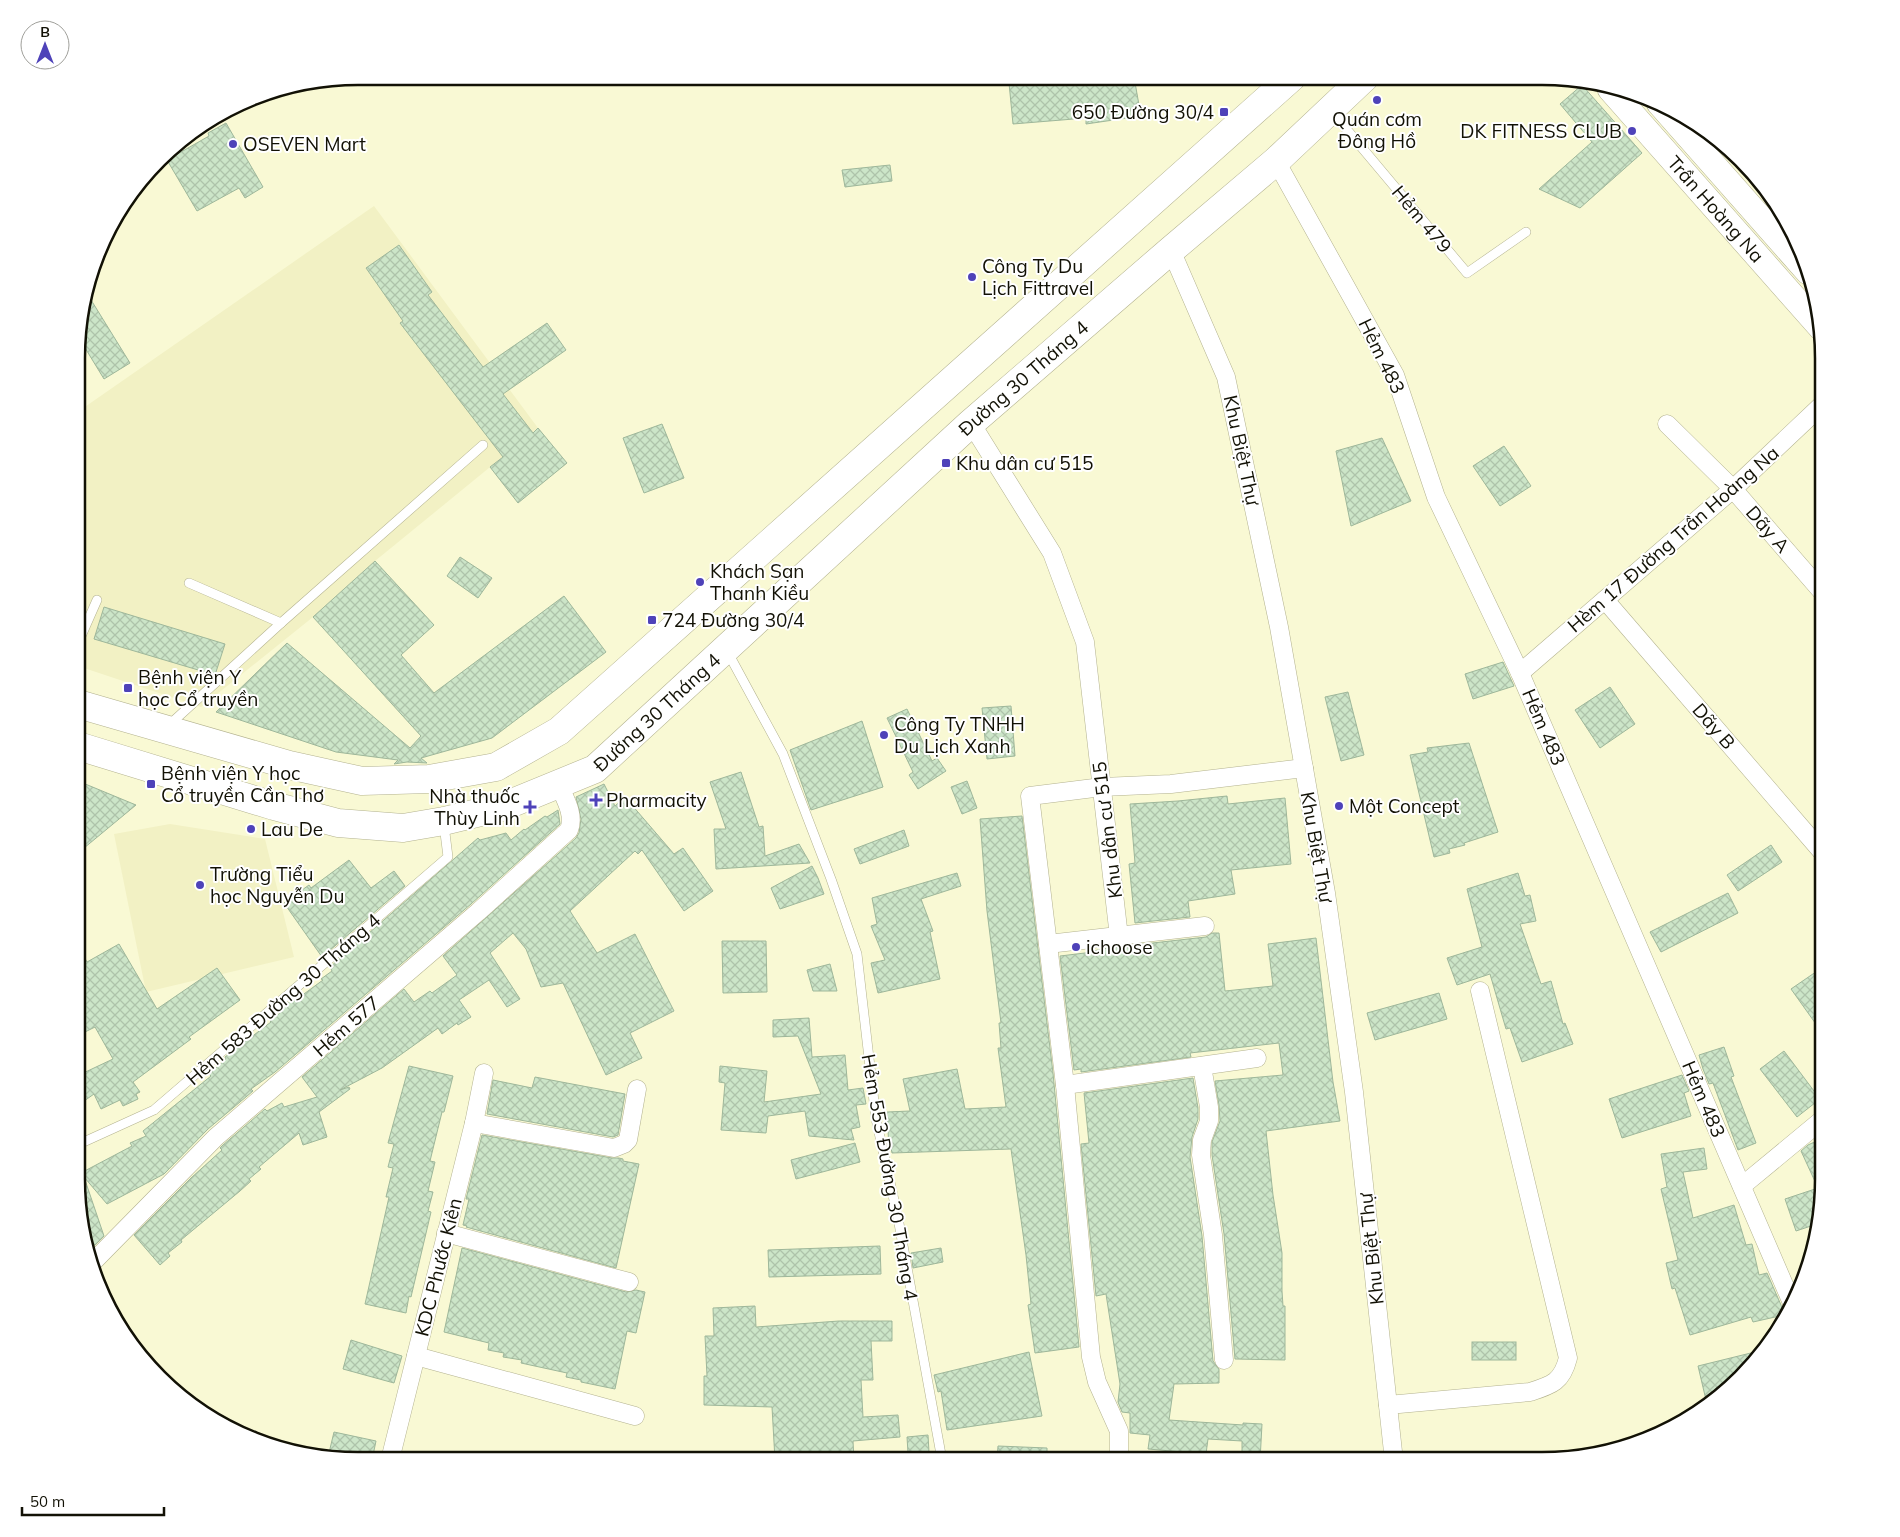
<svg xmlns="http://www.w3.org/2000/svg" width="1900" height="1537" font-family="Mulish,sans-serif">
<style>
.built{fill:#f2f1c4}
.building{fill:url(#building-cross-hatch);stroke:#9eb79a}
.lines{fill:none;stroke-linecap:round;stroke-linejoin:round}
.lane-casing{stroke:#b3b28f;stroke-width:10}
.street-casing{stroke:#b3b28f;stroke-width:19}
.secondary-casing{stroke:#b3b28f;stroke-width:26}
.primary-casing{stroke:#b3b28f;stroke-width:29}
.lane{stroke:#fff;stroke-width:9}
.street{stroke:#fff;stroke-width:18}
.secondary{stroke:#fff;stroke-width:25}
.primary{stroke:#fff;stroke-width:28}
.poi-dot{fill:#4e42b9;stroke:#fff;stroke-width:2}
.labels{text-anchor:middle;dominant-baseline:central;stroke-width:4;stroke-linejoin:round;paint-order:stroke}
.poi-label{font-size:19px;fill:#121105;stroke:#fff;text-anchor:start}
.street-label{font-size:19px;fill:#121105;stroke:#fff}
.rim{fill:none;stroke:#121105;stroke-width:2.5}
</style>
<defs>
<pattern id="building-cross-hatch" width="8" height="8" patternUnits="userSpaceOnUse" patternTransform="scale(1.25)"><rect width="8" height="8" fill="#cce5c8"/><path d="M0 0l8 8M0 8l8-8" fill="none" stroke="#aec3aa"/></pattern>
</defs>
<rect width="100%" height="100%" fill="#f9f9d4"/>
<g class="built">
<polygon points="374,206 538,428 375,561 313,617 201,707 78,666 79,411"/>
<polygon points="170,824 265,839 294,957 146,992 114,834"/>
</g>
<g class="building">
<polygon points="1084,77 1134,77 1141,116 1086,124 1086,118 1013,124 1009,83"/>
<polygon points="1582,85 1642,153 1580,208 1539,189 1592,142 1560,104"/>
<polygon points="226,123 263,187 245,198 239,188 197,211 167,160 209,136 208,133"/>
<polygon points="890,165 892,181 845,187 842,170"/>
<polygon points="399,245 432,292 428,295 483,367 547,323 566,350 503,394 533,433 538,428 567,463 518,503 490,467 503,457 400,323 403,321 366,268"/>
<polygon points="88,295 130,363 104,379 79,338 79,321"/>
<polygon points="662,424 684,478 644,493 623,438"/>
<polygon points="1382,438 1411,501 1351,526 1336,451"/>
<polygon points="1504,446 1531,486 1500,506 1473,466"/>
<polygon points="460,557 492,578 478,598 447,576"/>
<polygon points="375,561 434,625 401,655 434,693 564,596 606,652 492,738 421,758 427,763 407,762 394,764 398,760 336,752 216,712 287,643 410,748 421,736 313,617"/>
<polygon points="104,607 225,644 215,675 94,639"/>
<polygon points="1503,662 1514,686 1473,699 1465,674"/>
<polygon points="1610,687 1635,724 1600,748 1575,710"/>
<polygon points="1348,692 1364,755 1341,761 1325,697"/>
<polygon points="1011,706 1015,756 987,759 982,708"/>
<polygon points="907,709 932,761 937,758 946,771 918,789 909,775 913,772 887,718"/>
<polygon points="862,721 883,787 811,810 790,750"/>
<polygon points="1469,743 1498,832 1464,843 1465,845 1449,849 1450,853 1434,857 1410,755 1428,752 1427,748"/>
<polygon points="741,772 759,827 763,826 765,856 799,844 810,863 716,869 714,829 726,829 710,782"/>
<polygon points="78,781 136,805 78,853"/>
<polygon points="967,781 977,808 962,814 951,787"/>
<polygon points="604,784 615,806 625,797 674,854 683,848 713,891 684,911 642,850 638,854 635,851 570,911 597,953 635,934 674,1011 630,1033 642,1058 606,1075 563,983 541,987 526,949 513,933 490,953 520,999 507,1007 489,980 459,1000 471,1017 458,1025 457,1023 442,1034 438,1028 382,1068 340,1090 349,1087 350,1089 319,1112 327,1137 303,1145 299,1133 259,1167 261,1169 249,1179 251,1181 240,1191 181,1240 182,1242 168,1253 170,1256 160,1265 134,1235 191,1178 222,1150 220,1148 223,1145 265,1109 267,1111 282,1103 284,1107 317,1097 302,1077 404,989 414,1002 430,991 432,993 457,975 443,956 576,838 579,833 581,819 576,797"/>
<polygon points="1227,796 1228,804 1285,798 1291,864 1231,870 1235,894 1188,901 1190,917 1135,923 1129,864 1135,863 1130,804 1178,801"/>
<polygon points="558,810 560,824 471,904 275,1072 251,1089 253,1091 208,1129 164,1174 107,1204 84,1177 104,1236 95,1245 90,1246 77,1197 77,1175 132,1146 130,1143 146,1136 143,1131 211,1076 209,1074 226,1059 225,1057 271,1022 270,1021 280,1013 278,1011 292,1000 293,1002 323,980 321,979 332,971 330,967 478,838 480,840 506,833 511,840 524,829 525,830 545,816 547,817"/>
<polygon points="1022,816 1053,1073 1079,1347 1035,1353 1028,1305 1031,1304 1026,1255 1011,1149 892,1153 891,1148 889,1149 887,1112 910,1111 903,1079 957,1069 965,1109 1006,1107 998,1048 1001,1048 999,1023 1001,1023 987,911 980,819"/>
<polygon points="904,830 909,846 860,864 854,849"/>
<polygon points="1771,845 1782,862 1738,891 1727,875"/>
<polygon points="349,860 371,888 394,871 405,886 322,957 284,903 309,885 311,888"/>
<polygon points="812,866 818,878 824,894 780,909 771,888"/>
<polygon points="957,873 961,886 921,899 933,931 930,932 940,979 878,993 871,963 885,960 871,926 877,924 872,898"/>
<polygon points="1518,873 1525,896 1530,895 1536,921 1520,924 1541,984 1551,981 1563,1024 1565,1023 1573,1044 1522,1062 1510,1028 1506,1029 1490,974 1457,985 1447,958 1482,947 1467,889"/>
<polygon points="1728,893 1738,913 1661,952 1650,932"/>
<polygon points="1212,933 1219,933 1225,991 1273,986 1268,944 1316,938 1333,1082 1340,1121 1266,1131 1273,1195 1282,1253 1282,1291 1283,1306 1285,1306 1285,1360 1235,1359 1224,1234 1212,1155 1212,1142 1220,1121 1219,1105 1215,1081 1283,1075 1279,1043 1190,1053 1191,1057 1081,1072 1081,1069 1074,1070 1060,956 1093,952 1093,951 1108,948 1206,937"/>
<polygon points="722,941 766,941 767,992 723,993"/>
<polygon points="77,944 87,962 119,944 157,1009 217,968 240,1000 189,1037 191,1039 133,1082 140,1092 136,1094 138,1099 123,1106 120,1100 101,1109 94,1094 77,1106 77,1076 113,1059 95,1027 77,1036"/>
<polygon points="830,964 837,991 813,991 807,970"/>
<polygon points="1823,967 1823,1034 1791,989"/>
<polygon points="1439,993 1447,1019 1375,1040 1367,1013"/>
<polygon points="809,1018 812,1057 845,1055 848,1090 863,1088 866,1104 856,1105 860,1127 851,1129 854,1140 809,1136 805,1111 768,1116 766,1133 721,1130 725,1083 719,1082 720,1066 767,1071 764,1102 821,1094 798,1036 773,1037 773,1020"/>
<polygon points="1724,1047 1734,1076 1731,1077 1756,1143 1738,1150 1713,1083 1709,1084 1703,1069 1699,1055"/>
<polygon points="1784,1051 1820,1099 1797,1117 1760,1069"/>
<polygon points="409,1066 453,1076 444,1112 442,1112 430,1161 435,1162 428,1191 433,1192 428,1211 431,1212 411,1297 409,1296 406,1313 365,1304 389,1197 386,1197 393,1168 388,1167 394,1144 388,1143"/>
<polygon points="1682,1075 1689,1091 1684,1093 1691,1116 1622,1138 1609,1099"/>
<polygon points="535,1077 625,1094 618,1135 613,1137 487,1114 493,1080 532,1088"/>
<polygon points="1193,1078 1198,1108 1198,1119 1192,1137 1190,1157 1202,1236 1213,1361 1219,1369 1219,1383 1174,1384 1169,1420 1243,1425 1243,1423 1262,1424 1260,1461 1242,1461 1242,1441 1208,1439 1206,1454 1148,1449 1150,1435 1130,1433 1130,1413 1122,1412 1118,1402 1120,1384 1106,1294 1096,1296 1081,1144 1089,1143 1084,1093"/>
<polygon points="482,1135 612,1158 619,1158 623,1159 623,1161 639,1164 616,1268 466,1227 467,1226 463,1225 469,1199 466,1199"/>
<polygon points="1823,1138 1823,1197 1817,1224 1796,1231 1785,1199 1818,1188 1801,1151 1808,1145"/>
<polygon points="855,1143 860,1162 796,1179 791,1160"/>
<polygon points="1704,1148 1707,1169 1683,1172 1693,1218 1734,1205 1746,1245 1752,1244 1759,1275 1767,1273 1781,1305 1784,1315 1753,1322 1751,1317 1690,1335 1675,1288 1672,1289 1666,1263 1678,1260 1661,1189 1667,1187 1661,1154"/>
<polygon points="880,1246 881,1274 769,1277 768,1250"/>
<polygon points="462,1248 626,1292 636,1290 645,1292 636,1333 627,1331 615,1389 581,1382 581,1380 566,1377 567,1373 521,1363 522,1360 503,1357 504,1353 488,1350 489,1343 444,1332"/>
<polygon points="941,1248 943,1262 913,1268 911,1253"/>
<polygon points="755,1306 756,1327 839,1321 892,1321 892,1341 871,1341 873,1380 861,1380 863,1417 898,1415 900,1437 853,1441 854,1460 775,1460 772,1407 704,1405 704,1376 707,1376 705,1336 714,1336 713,1308"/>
<polygon points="351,1340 402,1356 394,1383 343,1369"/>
<rect x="1472" y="1342" width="44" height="18"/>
<polygon points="1763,1350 1754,1365 1720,1396 1706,1400 1698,1366"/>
<polygon points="1029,1352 1042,1416 947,1430 941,1391 938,1392 934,1375"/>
<polygon points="334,1432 376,1441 372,1460 340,1460 328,1457"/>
<polygon points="928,1435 929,1452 908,1453 907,1437"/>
<polygon points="998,1446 1047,1448 1047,1461 997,1460"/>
</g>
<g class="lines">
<g class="lane-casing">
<g id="lane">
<polyline points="1332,112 1467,273 1526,232"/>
<polyline points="189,583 281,623"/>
<polyline points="78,643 97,600"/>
<polyline points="727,651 783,754 831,879 857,954 876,1119 898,1218 942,1460"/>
<polyline points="168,726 281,623 483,445"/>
<polyline points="77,1145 154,1110 448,857 444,825"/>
</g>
</g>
<g class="street-casing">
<g id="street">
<polyline points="1276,161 1395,375 1436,497 1520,673 1792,1303"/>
<polyline points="1171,250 1226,377 1279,627 1326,893 1354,1092 1394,1461"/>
<polyline points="971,423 1052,553 1085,642 1119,937"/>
<polyline points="1667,424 1733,489 1824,594"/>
<polyline points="1605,600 1823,853"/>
<polyline points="1520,673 1733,489 1824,403"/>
<polyline points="1048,944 1205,926"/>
<polyline points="1202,1066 1209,1107 1209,1121 1202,1140 1201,1155 1213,1235 1224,1360"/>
<polyline points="1065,1085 1257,1058"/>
<polyline points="474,1123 614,1148 624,1144 628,1140 637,1089"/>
<polyline points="1742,1186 1823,1119"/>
<polyline points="446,1233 629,1282"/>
<path d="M94,1261L216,1137L478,912L569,830C575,815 565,799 559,785"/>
<polyline points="416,1356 635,1416"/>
<path d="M1388,1405L1530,1392C1552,1385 1562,1382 1568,1358L1480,991"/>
<polyline points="390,1460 474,1123 484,1073"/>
<polyline points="1119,1461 1119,1431 1097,1382 1091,1357 1065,1085 1030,796 1102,787 1171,784 1304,768"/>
</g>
</g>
<g class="secondary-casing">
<g id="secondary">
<path id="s1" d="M1610,89L1821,328"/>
<polyline points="1659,103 1808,272"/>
</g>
</g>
<g class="primary-casing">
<g id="primary">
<polyline points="78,704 289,765 362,781 429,779 496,767 559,731 1292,77"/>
<path id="s2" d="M78,746L274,806L338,823L403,828L444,821L502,807L595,769L971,423L1171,250L1276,161L1365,77"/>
</g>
</g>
<use href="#lane" class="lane"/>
<use href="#street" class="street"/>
<use href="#secondary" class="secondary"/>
<use href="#primary" class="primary"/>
</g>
<g class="poi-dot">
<circle cx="1377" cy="100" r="5"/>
<rect x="1219" y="107" width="10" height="10" rx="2.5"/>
<circle cx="1632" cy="131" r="5"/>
<circle cx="233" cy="144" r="5"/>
<circle cx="972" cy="277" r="5"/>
<rect x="941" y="458" width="10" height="10" rx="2.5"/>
<circle cx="700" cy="582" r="5"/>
<rect x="647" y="615" width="10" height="10" rx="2.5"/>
<rect x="123" y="683" width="10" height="10" rx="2.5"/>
<circle cx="884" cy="735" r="5"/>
<rect x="146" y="779" width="10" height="10" rx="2.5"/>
<path d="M593.5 792.5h5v5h5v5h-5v5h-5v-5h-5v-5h5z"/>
<circle cx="1339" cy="806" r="5"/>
<path d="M527.5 799.5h5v5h5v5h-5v5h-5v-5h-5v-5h5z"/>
<circle cx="251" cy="829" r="5"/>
<circle cx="200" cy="885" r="5"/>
<circle cx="1076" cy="947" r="5"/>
</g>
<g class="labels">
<g class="poi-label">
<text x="1214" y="112" text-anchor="end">650 Đường 30/4</text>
<text x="1377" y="119" text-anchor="middle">Quán cơm<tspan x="1377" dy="22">Đông Hồ</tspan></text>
<text x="1622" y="131" text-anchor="end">DK FITNESS CLUB</text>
<text x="243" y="144">OSEVEN Mart</text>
<text x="982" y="266">Công Ty Du<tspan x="982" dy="22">Lịch Fittravel</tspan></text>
<text x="956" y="463">Khu dân cư 515</text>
<text x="710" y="571">Khách Sạn<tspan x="710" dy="22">Thanh Kiều</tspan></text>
<text x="662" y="620">724 Đường 30/4</text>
<text x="138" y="677">Bệnh viện Y<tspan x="138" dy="22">học Cổ truyền</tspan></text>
<text x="894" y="724">Công Ty TNHH<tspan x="894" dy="22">Du Lịch Xanh</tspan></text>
<text x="161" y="773">Bệnh viện Y học<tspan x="161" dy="22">Cổ truyền Cần Thơ</tspan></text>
<text x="520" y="796" text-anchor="end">Nhà thuốc<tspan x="520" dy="22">Thùy Linh</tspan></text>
<text x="606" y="800">Pharmacity</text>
<text x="1349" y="806">Một Concept</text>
<text x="261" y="829">Lau De</text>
<text x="210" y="874">Trường Tiểu<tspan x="210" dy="22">học Nguyễn Du</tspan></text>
<text x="1086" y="947">ichoose</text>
</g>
<g class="street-label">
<text stroke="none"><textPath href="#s1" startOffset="160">Trần Hoàng Na</textPath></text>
<text transform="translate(1422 219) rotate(50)">Hẻm 479</text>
<text transform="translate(1382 356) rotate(64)">Hẻm 483</text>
<text stroke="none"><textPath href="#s2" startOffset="1118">Đường 30 Tháng 4</textPath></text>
<text transform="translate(1242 450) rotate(78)">Khu Biệt Thự</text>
<text transform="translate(1768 529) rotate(49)">Dãy A</text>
<text transform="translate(1673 539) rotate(-41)">Hèm 17 Đường Trần Hoàng Na</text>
<text stroke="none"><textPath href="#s2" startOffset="622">Đường 30 Tháng 4</textPath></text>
<text transform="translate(1714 726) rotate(49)">Dãy B</text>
<text transform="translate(1544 727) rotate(67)">Hẻm 483</text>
<text transform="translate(1107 830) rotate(-97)">Khu dân cư 515</text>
<text transform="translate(1317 847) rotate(80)">Khu Biệt Thự</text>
<text transform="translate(283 999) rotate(-41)">Hẻm 583 Đường 30 Tháng 4</text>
<text transform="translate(346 1026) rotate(-41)">Hẻm 577</text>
<text transform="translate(1704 1099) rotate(67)">Hẻm 483</text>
<text transform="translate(890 1177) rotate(80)">Hẻm 553 Đường 30 Tháng 4</text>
<text transform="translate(1371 1249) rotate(-96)">Khu Biệt Thự</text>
<text transform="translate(438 1267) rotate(-76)">KDC Phước Kiên</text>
</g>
</g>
<path d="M0 0H1900V1537H0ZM358 85H1542A273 273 0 0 1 1815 358V1179A273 273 0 0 1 1542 1452H358A273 273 0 0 1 85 1179V358A273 273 0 0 1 358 85Z" fill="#fff" fill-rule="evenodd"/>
<path class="rim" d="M358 85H1542A273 273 0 0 1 1815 358V1179A273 273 0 0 1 1542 1452H358A273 273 0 0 1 85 1179V358A273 273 0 0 1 358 85Z"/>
<g transform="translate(45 45)"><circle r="24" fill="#ffffff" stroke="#a0a09b"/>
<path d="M0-4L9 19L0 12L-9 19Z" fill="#4e42b9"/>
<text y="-8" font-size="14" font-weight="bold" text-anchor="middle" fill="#121105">B</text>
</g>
<path d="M22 1507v8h142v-8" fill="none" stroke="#121105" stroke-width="2.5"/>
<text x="30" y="1507" font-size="15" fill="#121105" stroke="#ffffff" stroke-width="4" paint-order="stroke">50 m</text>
</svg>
